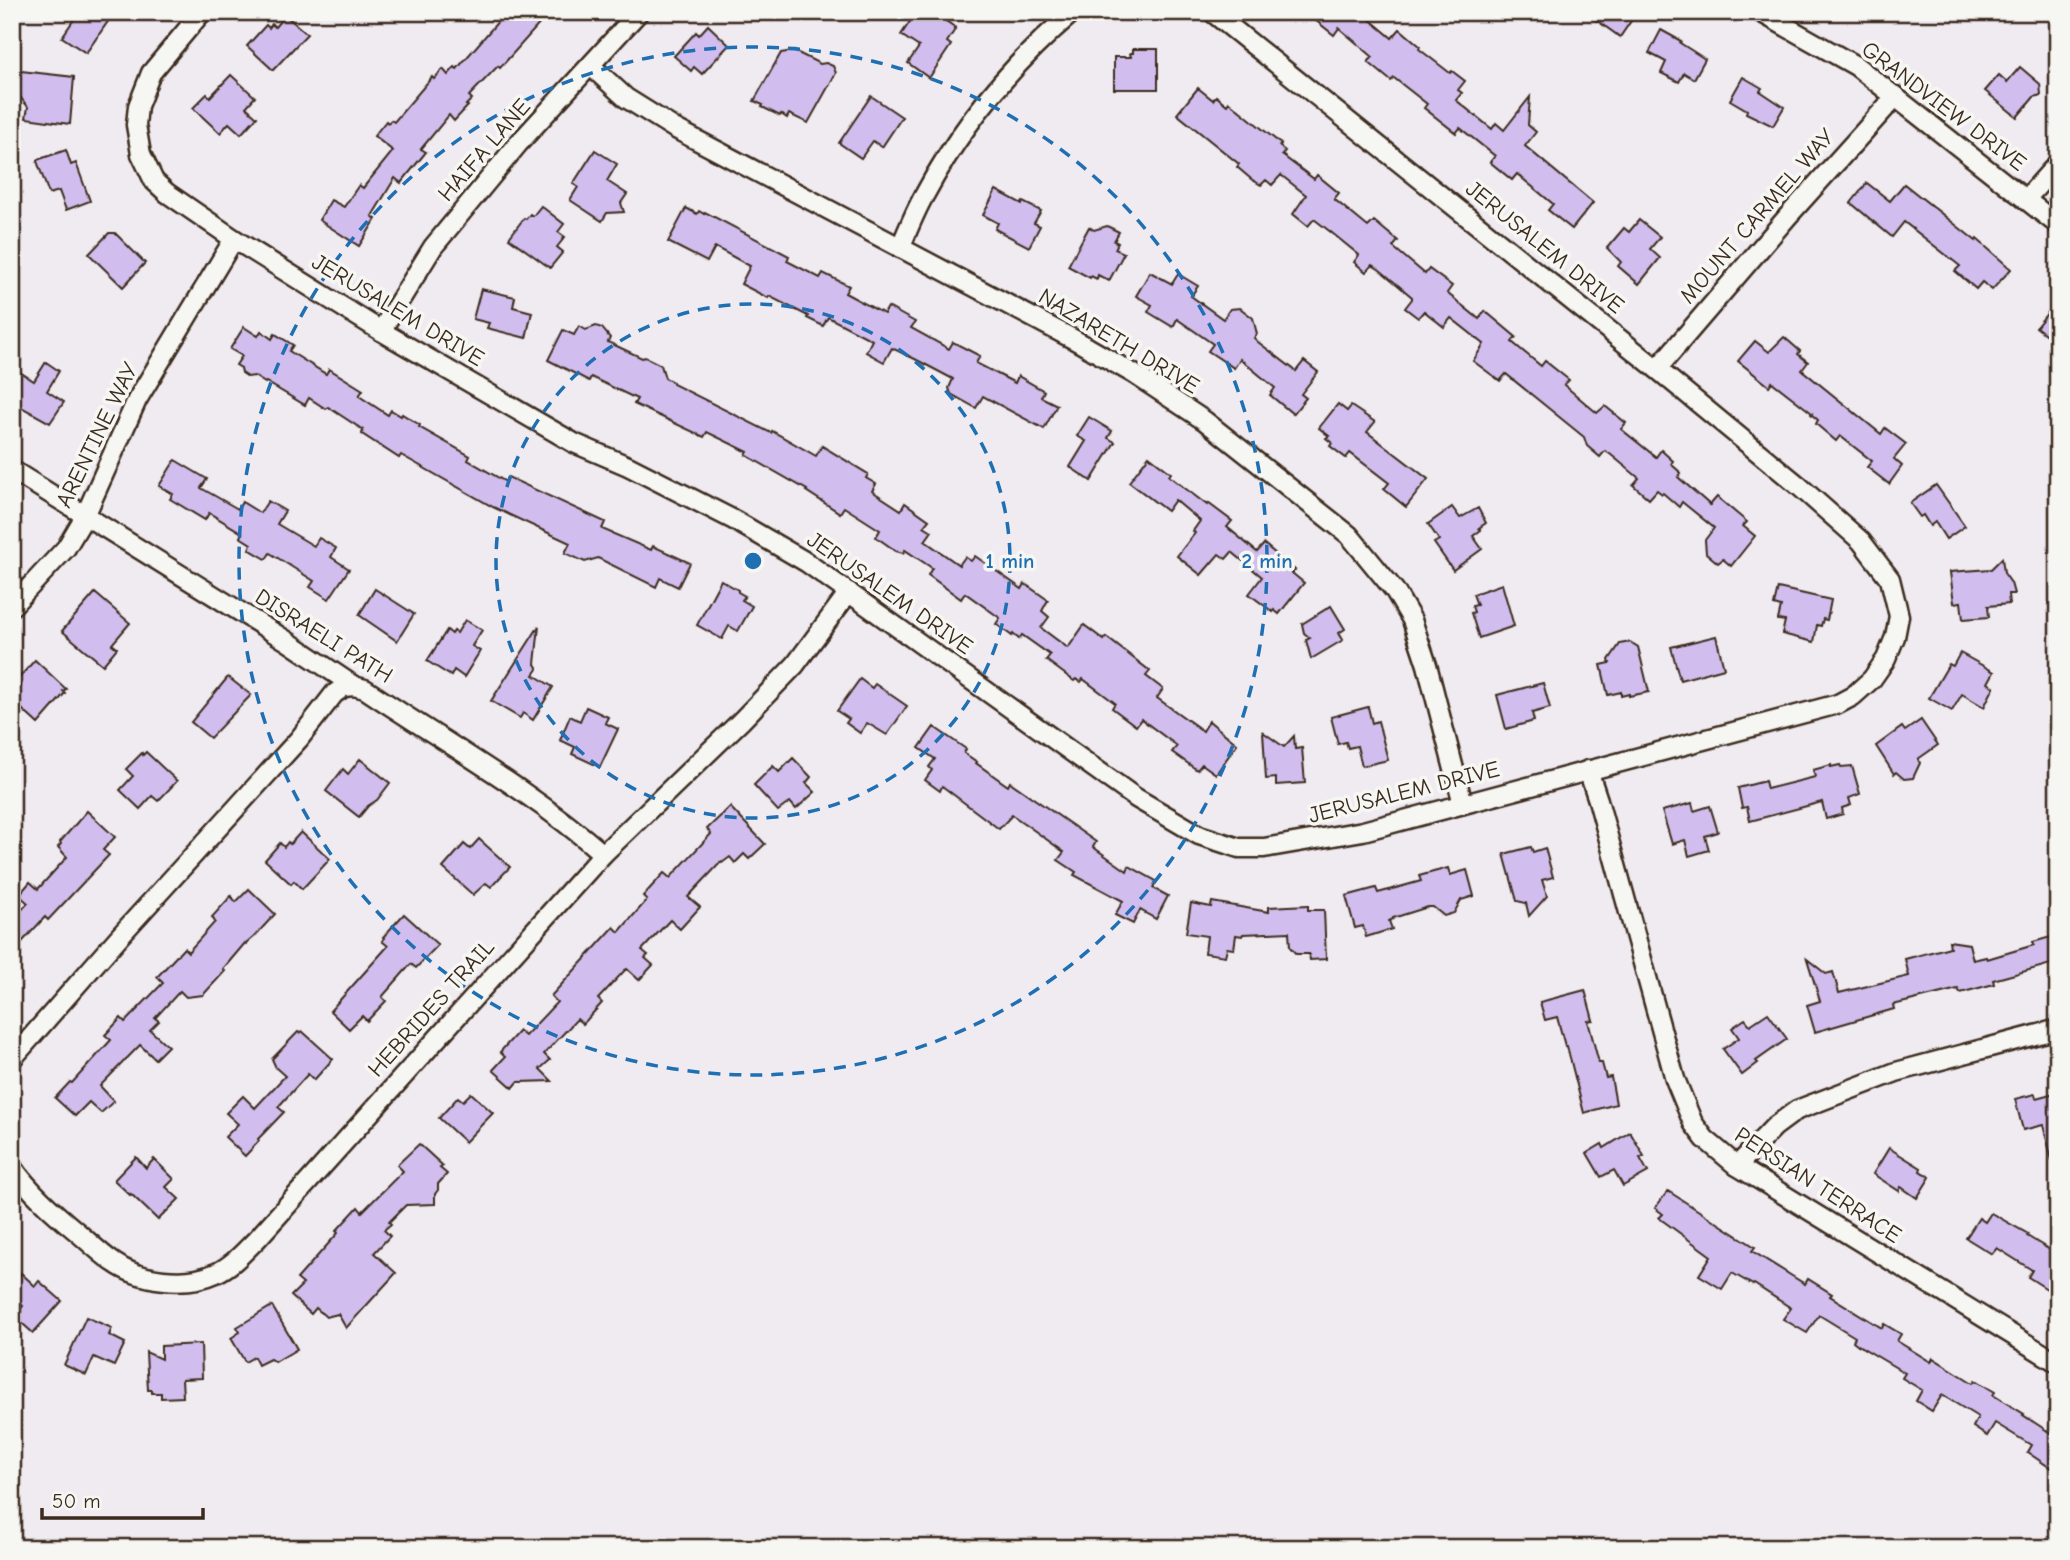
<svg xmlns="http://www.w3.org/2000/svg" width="2070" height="1560" font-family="'Comic Neue',sans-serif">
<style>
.building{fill:#d2beee;stroke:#3b2a1e;stroke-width:2}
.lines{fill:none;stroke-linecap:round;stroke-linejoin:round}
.minor-casing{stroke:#3b2a1e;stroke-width:23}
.minor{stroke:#f6f6f2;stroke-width:18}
.ring{fill:none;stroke:#1f6fb2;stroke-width:3.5;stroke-dasharray:12 9}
.labels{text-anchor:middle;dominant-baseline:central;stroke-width:7;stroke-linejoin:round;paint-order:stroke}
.street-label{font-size:23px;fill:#3b2a1e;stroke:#f6f6f2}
.centre{fill:#1f6fb2;stroke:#f6f6f2;stroke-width:3.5}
.ring-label{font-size:21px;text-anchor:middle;font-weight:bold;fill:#1f6fb2;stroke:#f6f6f2;stroke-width:7;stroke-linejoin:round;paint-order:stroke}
</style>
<rect width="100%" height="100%" fill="#efebf1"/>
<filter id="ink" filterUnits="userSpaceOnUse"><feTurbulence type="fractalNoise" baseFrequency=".0143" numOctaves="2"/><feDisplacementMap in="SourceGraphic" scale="14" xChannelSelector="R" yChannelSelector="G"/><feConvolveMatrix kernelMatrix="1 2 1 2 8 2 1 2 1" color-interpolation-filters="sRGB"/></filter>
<g filter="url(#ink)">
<g class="building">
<polygon points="79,12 97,12 109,20 86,53 62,37"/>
<polygon points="506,12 550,12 500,68 498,66 469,96 472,99 466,105 468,106 454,121 449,115 421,149 426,152 401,183 395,178 372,216 376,219 359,246 319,220 331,200 344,207 359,185 363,188 393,151 374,136 386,121 388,123 391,120 394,122 432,77 434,79 443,69 448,75 455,67 457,69"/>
<polygon points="920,12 933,12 956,28 947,42 951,45 929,78 908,63 919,47 901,35 913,17 916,19"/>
<polygon points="1305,12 1361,12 1392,38 1400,29 1420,46 1419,49 1450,73 1452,71 1465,81 1458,90 1462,93 1456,100 1492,129 1496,123 1504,130 1530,97 1528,125 1536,132 1525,146 1593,203 1572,229 1548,210 1553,204 1517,174 1512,180 1490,162 1495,156 1460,128 1456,133 1424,108 1427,104 1394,78 1391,81 1368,62 1373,57 1339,28 1334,35"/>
<polygon points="1585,12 1637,12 1620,37"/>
<polygon points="285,15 307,34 273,70 247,46 266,25 269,28 272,24 275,27"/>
<polygon points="708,25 729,45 702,74 694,67 691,71 674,56 696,32 699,35"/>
<polygon points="1661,30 1681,41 1680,43 1705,59 1694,79 1684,73 1679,82 1661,73 1666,62 1649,53"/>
<polygon points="1133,49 1158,49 1158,89 1114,89 1114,57 1131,57 1130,53 1133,53"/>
<polygon points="794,51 820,64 826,63 833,66 836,73 808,123 789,114 787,118 781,114 780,116 762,107 763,105 754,101 781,53"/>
<polygon points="2020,67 2040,84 2041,95 2034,97 2017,117 1985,91 1999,75 2007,82"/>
<polygon points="21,71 74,77 70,124 26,118 28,107 17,93"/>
<polygon points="231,75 255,97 246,107 257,117 241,134 229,123 220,133 193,108 207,94 210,97"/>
<polygon points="1743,77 1762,88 1760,91 1784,107 1773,126 1746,113 1747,110 1730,100"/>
<polygon points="1198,88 1213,100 1216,96 1227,105 1229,102 1281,144 1279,146 1285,151 1282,155 1314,179 1317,175 1339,193 1334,199 1368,227 1374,221 1398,241 1393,247 1425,274 1429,269 1452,286 1447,293 1479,319 1485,311 1516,337 1512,342 1541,366 1545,361 1569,380 1564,385 1597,413 1605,406 1626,423 1621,429 1656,457 1661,450 1673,461 1671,464 1681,473 1678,477 1710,505 1717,497 1747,522 1743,526 1755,536 1731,566 1723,559 1718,563 1706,553 1705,540 1714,528 1682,502 1679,507 1663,493 1662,494 1657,490 1649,499 1633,485 1639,478 1610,454 1605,451 1600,457 1587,446 1584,437 1506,374 1500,381 1473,361 1484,344 1451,318 1444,327 1424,311 1418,318 1405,308 1412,299 1412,297 1380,270 1372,265 1366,272 1354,262 1359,255 1332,233 1314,219 1308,226 1293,214 1306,195 1281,175 1272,185 1266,180 1261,185 1251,179 1237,167 1239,164 1177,114"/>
<polygon points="871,96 902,117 882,147 873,141 861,158 839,143"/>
<polygon points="66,150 71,165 76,163 90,201 66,210 59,191 49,194 37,161 37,160"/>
<polygon points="595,150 617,164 607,181 627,194 621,203 624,212 607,213 602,221 570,200 578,187 573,184"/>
<polygon points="1867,183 1890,201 1904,184 1976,241 1977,239 2011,269 1992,290 1982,282 1976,289 1955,271 1960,266 1904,222 1892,237 1851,203"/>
<polygon points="996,190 1022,204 1023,202 1041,211 1034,223 1040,226 1029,247 995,229 998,223 983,215"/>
<polygon points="541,206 564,224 558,232 565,237 557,247 563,252 550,268 509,238 524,218 526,219 530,214 533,216"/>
<polygon points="686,208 697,214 699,211 704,214 705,212 789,256 787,261 820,278 823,273 849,286 845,293 884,314 888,307 915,322 911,328 949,349 953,342 980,356 976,363 1015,383 1018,376 1044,391 1041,397 1057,405 1044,429 983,396 976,408 951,394 949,388 953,379 915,359 892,348 884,362 866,352 872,340 828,317 823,326 807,318 808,316 769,296 768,298 741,284 750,266 715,247 707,262 668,242"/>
<polygon points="1639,220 1660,237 1650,249 1660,258 1639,284 1618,266 1621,262 1607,248 1624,228 1629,232"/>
<polygon points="1107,226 1119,232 1114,241 1118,243 1115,249 1124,253 1109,281 1098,275 1097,279 1091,276 1090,278 1068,266 1089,227 1094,230"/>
<polygon points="109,233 115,233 145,263 123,287 89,254"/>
<polygon points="1150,272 1172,284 1178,274 1198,286 1191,296 1223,319 1230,309 1240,308 1253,318 1257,334 1254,338 1258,342 1296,371 1304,361 1318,372 1301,394 1306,398 1293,414 1270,395 1275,388 1240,359 1234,368 1208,351 1213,344 1177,319 1173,327 1148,312 1152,305 1136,296"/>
<polygon points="481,289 515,297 513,307 532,312 526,338 487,328 489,323 473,319"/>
<polygon points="2058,300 2058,344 2036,327"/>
<polygon points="579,326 586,330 596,326 602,328 610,338 608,342 642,358 645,357 661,365 665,378 673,382 673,384 771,433 772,431 816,456 822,446 868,474 866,478 876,484 872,491 901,510 905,503 929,520 924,526 932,531 925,541 959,565 965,557 971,561 975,556 1022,589 1025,584 1048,600 1042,611 1049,617 1041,628 1068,648 1084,625 1104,640 1106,637 1150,671 1146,676 1163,689 1157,698 1203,731 1209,721 1237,744 1216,774 1202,764 1197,770 1172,752 1177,746 1141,719 1136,726 1112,708 1115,703 1083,679 1081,682 1076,679 1074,681 1046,660 1050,655 1022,635 1019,639 1013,634 1012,636 996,624 1000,618 965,593 961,599 928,575 932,568 905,550 903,553 896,551 876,537 880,530 844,507 840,513 806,491 807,490 746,455 748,452 707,432 704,437 634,404 637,399 591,377 589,381 548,360 563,330 574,335"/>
<polygon points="244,327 258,336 261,331 272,339 275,334 293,345 289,351 326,374 329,369 363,390 359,396 388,415 391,410 401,416 402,414 420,425 419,427 470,456 468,460 506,482 508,477 605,522 602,529 651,550 653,546 690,563 678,587 660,578 656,587 598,558 585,562 565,553 570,543 493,507 401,455 399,458 362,434 363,430 328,407 326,409 309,398 305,405 266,382 265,383 254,376 248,377 242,373 241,368 236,365 242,356 230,349"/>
<polygon points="1784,337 1800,351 1798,354 1808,362 1802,370 1881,434 1885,428 1906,444 1894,459 1902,466 1889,484 1867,467 1872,461 1840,436 1836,441 1816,424 1818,420 1811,414 1812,413 1772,382 1769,386 1738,361 1755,341 1769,352"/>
<polygon points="46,362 59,371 47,391 64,402 50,423 12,402 12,367 34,381"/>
<polygon points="1338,404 1347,411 1351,406 1375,422 1367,432 1428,479 1406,507 1384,489 1389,483 1350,453 1346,458 1330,446 1332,443 1326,438 1329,436 1319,428"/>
<polygon points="1089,417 1112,431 1108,438 1115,442 1091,481 1070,467 1086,441 1077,436"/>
<polygon points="1149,456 1171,473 1169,476 1207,505 1208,503 1232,521 1227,527 1257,552 1264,544 1295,570 1292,573 1304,583 1279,614 1274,610 1273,612 1249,594 1262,577 1232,552 1226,559 1219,554 1201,575 1177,556 1195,533 1193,531 1200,521 1175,500 1167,511 1129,482"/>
<polygon points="175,460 207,479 201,488 238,509 242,502 260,513 268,501 285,511 277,524 314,546 319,538 336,548 331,557 349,569 329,599 310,587 314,581 270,553 266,559 249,549 251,544 240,537 242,533 209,513 205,520 170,499 173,494 159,486"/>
<polygon points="1936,485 1965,526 1946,539 1935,522 1930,526 1923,515 1920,517 1910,503"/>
<polygon points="1452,507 1460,518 1478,508 1486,523 1479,528 1481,530 1473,536 1482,549 1453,570 1434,543 1439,540 1428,524"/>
<polygon points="2002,558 2004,573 2011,583 2014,594 2008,594 2009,604 1988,606 1989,617 1963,619 1961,602 1954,603 1950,572 1991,569"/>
<polygon points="721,580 738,590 738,592 745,596 742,600 752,606 738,631 729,626 722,639 697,625"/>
<polygon points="1502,584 1514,626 1479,638 1471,613 1474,612 1472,606 1477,605 1473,594"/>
<polygon points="1778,588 1831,600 1827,620 1823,619 1821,626 1817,625 1814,642 1782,634 1785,621 1778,620 1781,607 1774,605"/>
<polygon points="375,589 414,614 397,641 359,615"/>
<polygon points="95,593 130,623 112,644 117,648 103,665 62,631"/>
<polygon points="1331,606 1345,629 1339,633 1343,640 1311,659 1306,640 1310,638 1304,633 1302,624"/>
<polygon points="465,620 482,630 472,646 480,651 464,677 454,670 451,676 427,661 447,630 452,634 454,631 457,633"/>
<polygon points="539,626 535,664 538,669 534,675 553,687 533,720 523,713 520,718 491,701"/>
<polygon points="1716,636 1724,668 1680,680 1671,647"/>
<polygon points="1630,642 1638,647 1649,692 1629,696 1629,694 1621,696 1621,692 1608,695 1601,665 1610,663 1609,660 1620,644"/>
<polygon points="1960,653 1994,672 1988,683 1994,687 1984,707 1962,694 1952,711 1929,698 1949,664 1953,666"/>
<polygon points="35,660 66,689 63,691 65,693 38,724 12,700 12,696 21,686 16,681"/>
<polygon points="228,677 251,695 210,738 191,722"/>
<polygon points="860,679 872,688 875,684 907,706 887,735 867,723 860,733 846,723 849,719 837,711"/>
<polygon points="1543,683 1550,708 1532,713 1534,721 1506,729 1497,695"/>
<polygon points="586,707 608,717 605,723 618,729 600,767 572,754 575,747 560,740 570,716 580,721"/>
<polygon points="1368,707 1372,723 1378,721 1388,760 1362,766 1357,746 1348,748 1346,742 1338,744 1331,717"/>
<polygon points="1921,720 1938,745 1918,759 1920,763 1913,778 1904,779 1896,772 1894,774 1876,746 1902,727 1905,731"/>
<polygon points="934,727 966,749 964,753 977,762 976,763 1008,786 1010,782 1096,842 1093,847 1127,871 1129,866 1156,881 1153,888 1168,896 1156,919 1140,910 1133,924 1115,915 1123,901 1074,875 1076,872 1058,860 1064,852 1028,826 1012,815 999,829 942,786 940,791 925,780 932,770 929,767 935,759 919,748"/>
<polygon points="1263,732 1284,747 1294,736 1295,749 1302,748 1305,783 1276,785 1276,778 1266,779"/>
<polygon points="146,752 177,781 158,801 152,796 140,809 120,790 133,776 126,769 142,753 143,755"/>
<polygon points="793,758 811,777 806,783 815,792 796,809 790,802 778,811 754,785 773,766 779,772"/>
<polygon points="360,759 390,783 377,800 368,806 359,817 326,791 343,769 348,774"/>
<polygon points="1831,765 1831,767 1840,765 1841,767 1852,766 1860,794 1849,798 1851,805 1842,808 1843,814 1826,819 1822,802 1750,821 1747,807 1742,808 1738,788 1765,781 1767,789 1815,777 1813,770"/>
<polygon points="1692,803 1694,811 1710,806 1718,832 1705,836 1709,850 1689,856 1685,840 1672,844 1662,811"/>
<polygon points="730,807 765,844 749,859 744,854 735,863 730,857 722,863 721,862 688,897 700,907 680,929 670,920 642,950 648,955 645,958 653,965 639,980 627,969 625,970 598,999 602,1003 583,1024 577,1019 544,1054 550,1060 540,1069 552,1081 518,1082 513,1088 493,1070 505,1057 500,1052 519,1031 525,1036 557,1002 551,996 614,927 619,932 647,900 643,896 664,873 670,878 711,834 707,829"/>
<polygon points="87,811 115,837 103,850 109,855 48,920 45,917 12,953 12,920 28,903 19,895 30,882 38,889 67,857 58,847 61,844 60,842"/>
<polygon points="301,832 330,859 302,889 294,881 291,884 265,860 280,843 284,847 288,842 290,844"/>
<polygon points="479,839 510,867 491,887 486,883 473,895 443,868 464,844 470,849"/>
<polygon points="1531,847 1533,852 1545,848 1553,877 1542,880 1547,896 1529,916 1526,903 1517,901 1504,854"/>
<polygon points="1448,868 1450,875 1467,870 1474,896 1461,900 1454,913 1444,916 1433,907 1428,907 1393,918 1393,919 1389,921 1392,929 1366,937 1363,926 1355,928 1346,896 1376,888 1378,893 1421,881 1419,876"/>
<polygon points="249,889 275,914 254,937 246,944 245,943 223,969 225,971 203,995 186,997 180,991 155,1018 159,1021 150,1030 168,1046 155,1059 140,1045 100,1086 114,1101 101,1113 89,1102 75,1116 55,1098 70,1082 72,1083 111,1040 105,1035 121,1018 125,1022 163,983 157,977 184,948 188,952 215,922 212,917 231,896 236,902"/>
<polygon points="1212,902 1269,912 1269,907 1308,905 1308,910 1324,910 1326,959 1310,960 1309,954 1296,954 1290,947 1289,932 1243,934 1242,936 1236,935 1234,949 1227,948 1225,956 1205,953 1207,936 1186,933 1191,903 1211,907"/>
<polygon points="404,914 438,945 416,968 411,964 382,997 386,1001 367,1021 362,1016 349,1029 330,1011 388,946 382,941 384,938 383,937"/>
<polygon points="2058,935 2058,962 1993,980 1994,984 1960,993 1958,989 1893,1005 1894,1009 1815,1032 1807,1005 1820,1001 1807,959 1826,974 1833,972 1839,993 1909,976 1905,959 1950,947 1949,941 1969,944 1973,960 1986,957 1987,959 2034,945 2033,942"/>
<polygon points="1585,990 1593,1020 1588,1021 1599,1063 1602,1063 1606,1078 1611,1077 1616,1104 1584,1113 1567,1046 1565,1046 1557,1017 1545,1020 1540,1002"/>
<polygon points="1768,1013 1787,1039 1756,1061 1758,1063 1742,1075 1723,1049 1739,1038 1732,1028 1745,1019 1750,1025"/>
<polygon points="302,1031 333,1059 314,1080 308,1074 278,1107 284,1112 258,1139 259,1141 245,1156 225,1137 238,1124 226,1113 243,1096 255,1108 285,1076 276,1068 272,1059 298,1032 300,1033"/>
<polygon points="2058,1092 2058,1159 2052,1160 2043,1125 2023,1130 2015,1099 2035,1094 2036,1098"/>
<polygon points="471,1093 493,1113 465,1142 439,1118 458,1097 463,1101"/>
<polygon points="1630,1132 1644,1156 1640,1158 1648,1172 1623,1186 1614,1170 1601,1177 1587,1153 1602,1144 1604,1148"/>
<polygon points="419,1144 443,1166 440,1168 447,1174 438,1184 438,1190 435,1194 435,1204 406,1205 389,1222 391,1224 384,1230 390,1236 374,1253 396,1273 346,1328 338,1314 326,1317 316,1308 311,1314 291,1296 303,1284 297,1279 338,1233 336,1231 358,1207 362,1212 403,1171 397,1165"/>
<polygon points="1889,1148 1921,1168 1920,1171 1930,1177 1917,1198 1901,1187 1899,1191 1873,1174"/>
<polygon points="136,1157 146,1168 154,1159 174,1179 166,1187 179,1199 158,1220 131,1194 130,1195 114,1180"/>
<polygon points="1668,1191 1755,1247 1752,1251 1792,1276 1805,1284 1808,1279 1832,1294 1830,1296 1882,1328 1884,1324 1901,1334 1897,1341 1931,1362 1933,1358 1973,1383 1975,1380 1995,1392 1993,1395 2024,1414 2023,1415 2058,1438 2058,1473 2027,1452 2031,1445 1995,1423 1987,1436 1973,1427 1978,1417 1942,1395 1932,1411 1916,1401 1922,1390 1902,1378 1905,1373 1858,1345 1853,1341 1855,1337 1819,1315 1807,1333 1783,1319 1791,1308 1754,1284 1753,1285 1732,1273 1722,1289 1699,1275 1711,1256 1659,1218 1663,1214 1655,1208"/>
<polygon points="1991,1213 2028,1234 2027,1236 2058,1255 2058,1296 2028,1277 2032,1270 1997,1248 1992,1254 1966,1238 1979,1218 1985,1222"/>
<polygon points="21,1273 35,1286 39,1281 62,1301 33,1333 14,1316 23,1306 12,1295 12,1283"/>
<polygon points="272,1306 297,1349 275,1362 270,1359 258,1365 254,1357 245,1362 231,1338 240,1332 237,1327"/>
<polygon points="86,1317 112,1328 109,1335 125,1343 114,1366 94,1357 86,1375 64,1365"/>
<polygon points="201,1344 202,1378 182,1379 183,1397 161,1398 161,1393 152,1393 152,1390 148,1390 146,1352 161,1359 161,1346"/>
</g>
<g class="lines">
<g class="minor-casing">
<g id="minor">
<polyline points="202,12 151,73 138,106 136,125 141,154 154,181 167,193 234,239 381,331 574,443 628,466 734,520 806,562 1136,798 1199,835 1239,848 1264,848 1363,831 1838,704 1853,696 1872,679 1886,659 1895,637 1899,616 1890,579 1861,541 1799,486 1657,369 1212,12"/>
<polyline points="1760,12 1856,66 2058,225"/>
<polyline points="591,66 626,98 674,128 1075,340 1134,374 1205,421 1349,535 1395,591 1412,620 1427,665 1463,804"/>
<polyline points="2026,199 2058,163"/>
<path d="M900,248C908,230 915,211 925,194C962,125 1013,63 1073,12"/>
<polyline points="381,331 433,247 518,144 639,12"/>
<polyline points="1657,369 1789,215 1896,96"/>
<path d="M12,470L287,641L354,686L365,689C445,743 530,790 603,854"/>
<polyline points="12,606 66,548 85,516 137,400 234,239"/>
<polyline points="1588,770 1598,800 1675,1079 1693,1123 1705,1139 1737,1166 2058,1363"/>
<polyline points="12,1059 118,938 299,739 334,694 344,687 354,686"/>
<path d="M12,1166C29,1191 53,1212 76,1231C88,1241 100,1253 113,1262C139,1281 186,1287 216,1273C232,1266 244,1252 257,1239L603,854L741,721L795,665L849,592"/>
<polyline points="1737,1166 1774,1127 1797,1110 1896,1072 2058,1029"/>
</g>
</g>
<use href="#minor" class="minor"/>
</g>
</g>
<g class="ring">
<circle cx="753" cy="561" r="257"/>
<circle cx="753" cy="561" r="514"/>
</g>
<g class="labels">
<g class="street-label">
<text transform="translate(1944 106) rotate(37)">GRANDVIEW DRIVE</text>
<text transform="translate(484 150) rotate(-49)">HAIFA LANE</text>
<text transform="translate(1757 216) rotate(-49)">MOUNT CARMEL WAY</text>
<text transform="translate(1545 247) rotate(39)">JERUSALEM DRIVE</text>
<text transform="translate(398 310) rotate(31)">JERUSALEM DRIVE</text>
<text transform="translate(1119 341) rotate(31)">NAZARETH DRIVE</text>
<text transform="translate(97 435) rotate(-64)">ARENTINE WAY</text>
<text transform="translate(890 593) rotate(35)">JERUSALEM DRIVE</text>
<text transform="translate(324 636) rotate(32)">DISRAELI PATH</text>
<text transform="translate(1404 792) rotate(-14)">JERUSALEM DRIVE</text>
<text transform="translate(431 1008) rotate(-48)">HEBRIDES TRAIL</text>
<text transform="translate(1818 1185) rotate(33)">PERSIAN TERRACE</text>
</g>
</g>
<circle cx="753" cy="561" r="10" class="centre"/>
<g class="ring-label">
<text x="1010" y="568">1 min</text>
<text x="1267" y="568">2 min</text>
</g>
<rect width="2070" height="1560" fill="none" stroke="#f6f6f2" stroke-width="42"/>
<rect x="21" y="21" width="2028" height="1518" fill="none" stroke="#3b2a1e" stroke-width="2.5" filter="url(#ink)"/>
<path d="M42 1508v10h161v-10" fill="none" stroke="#3b2a1e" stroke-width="3.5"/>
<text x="52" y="1508" font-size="21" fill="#3b2a1e" stroke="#f6f6f2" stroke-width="5" paint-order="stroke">50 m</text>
</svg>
